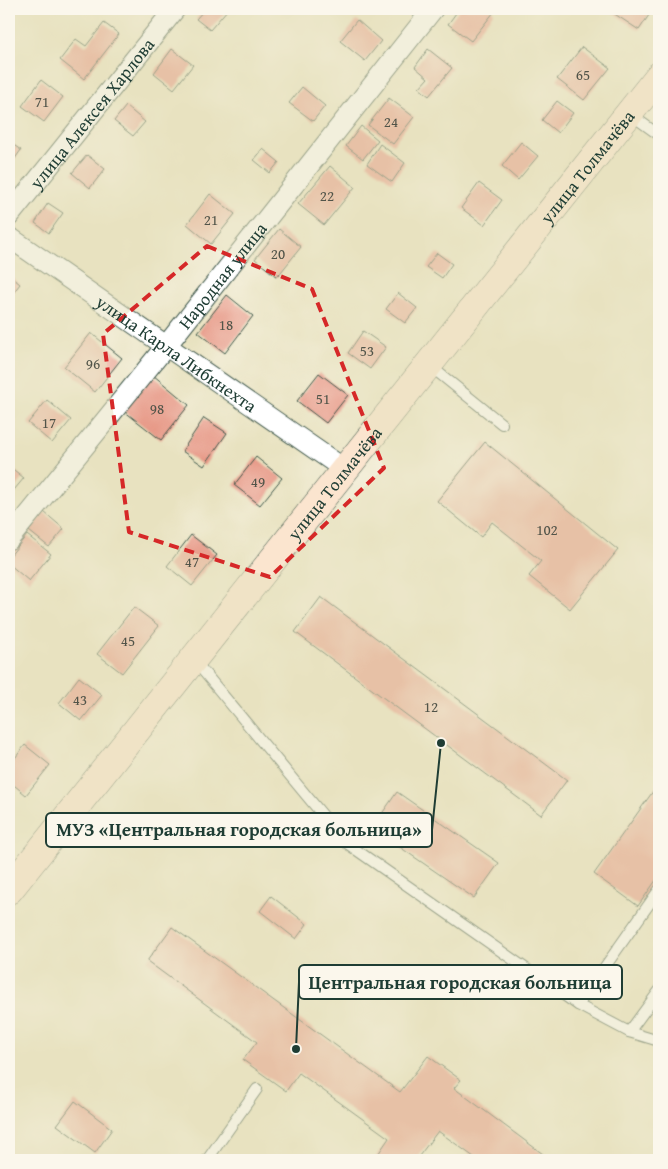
<svg xmlns="http://www.w3.org/2000/svg" width="668" height="1169" font-family="'Gentium Book Plus',serif">
<style>
.building{fill:#e79987}
.lines{fill:none;stroke-linecap:round;stroke-linejoin:round}
.lane-casing{stroke:#3d5649;stroke-width:12}
.street-casing{stroke:#3d5649;stroke-width:22}
.secondary-casing{stroke:#3d5649;stroke-width:29}
.lane{stroke:#fff;stroke-width:10}
.street{stroke:#fff;stroke-width:20}
.secondary{stroke:#fbe5cf;stroke-width:28}
.marked{fill:none;stroke:#d62828;stroke-width:4;stroke-dasharray:10 6;stroke-linejoin:round}
.labels{text-anchor:middle;dominant-baseline:central;stroke-width:4;stroke-linejoin:round;paint-order:stroke}
.number-label{font-size:15px;fill:#515449}
.street-label{font-size:18px;fill:#1f3d34;stroke:#fbf7ec}
.leader{fill:none;stroke:#1f3d34;stroke-width:2}
.callout-dot{fill:#1f3d34;stroke:#fbf7ec;stroke-width:2}
.callout{fill:#fbf7ec;stroke:#1f3d34;stroke-width:2}
.callout-label{font-size:19px;text-anchor:middle;font-weight:bold;fill:#1f3d34}
</style>
<rect width="100%" height="100%" fill="#fbf7ec"/>
<filter id="ink" filterUnits="userSpaceOnUse"><feTurbulence type="fractalNoise" baseFrequency=".02" numOctaves="2"/><feDisplacementMap in="SourceGraphic" scale="10" xChannelSelector="R" yChannelSelector="G"/><feConvolveMatrix kernelMatrix="1 2 1 2 8 2 1 2 1" color-interpolation-filters="sRGB"/></filter>
<filter id="wash" filterUnits="userSpaceOnUse"><feTurbulence type="fractalNoise" baseFrequency=".0096" numOctaves="4" result="noise"/><feDisplacementMap in="SourceGraphic" scale="20" xChannelSelector="R" yChannelSelector="G"/><feGaussianBlur stdDeviation="1.12" result="paint"/><feColorMatrix in="noise" values="0 0 0 0 0 0 0 0 0 0 0 0 0 0 0 0 0 1.4 0 .05"/><feComposite in="paint" operator="in"/></filter>
<g filter="url(#wash)">
<rect width="100%" height="100%" fill="#e8e2c0"/>
<g id="blocks">
<g class="building">
<polygon points="205,9 228,9 210,30 196,19"/>
<polygon points="459,9 490,9 494,12 471,41 448,24"/>
<polygon points="607,9 653,9 639,30"/>
<polygon points="357,20 381,41 365,61 340,41"/>
<polygon points="104,23 119,34 84,79 60,60 76,39 86,46"/>
<polygon points="582,47 610,68 584,100 557,79"/>
<polygon points="172,49 193,65 174,89 154,73"/>
<polygon points="428,49 452,68 429,96 419,88 428,78 415,67"/>
<polygon points="41,80 63,97 44,122 22,106"/>
<polygon points="302,87 325,106 313,121 289,103"/>
<polygon points="389,98 414,117 393,144 368,125"/>
<polygon points="557,101 573,113 558,133 542,120"/>
<polygon points="126,106 145,122 133,136 114,121"/>
<polygon points="361,126 378,140 363,159 346,146"/>
<polygon points="9,142 21,150 9,167"/>
<polygon points="521,142 538,156 518,180 502,166"/>
<polygon points="380,144 405,163 392,182 367,164"/>
<polygon points="263,149 279,162 270,173 254,160"/>
<polygon points="87,155 105,169 90,188 72,173"/>
<polygon points="330,166 355,187 324,225 298,204"/>
<polygon points="479,183 502,200 484,225 461,208"/>
<polygon points="210,194 235,214 211,244 187,224"/>
<polygon points="48,203 63,213 49,233 35,223"/>
<polygon points="279,229 301,247 277,277 255,259"/>
<polygon points="437,253 452,264 442,278 426,267"/>
<polygon points="9,275 20,284 9,298"/>
<polygon points="398,293 417,308 405,323 386,309"/>
<polygon points="227,295 253,316 225,353 198,332"/>
<polygon points="363,331 386,347 370,369 348,353"/>
<polygon points="91,333 122,358 95,392 64,367"/>
<polygon points="319,373 348,395 326,423 297,401"/>
<polygon points="153,375 189,405 161,440 124,411"/>
<polygon points="47,400 71,420 52,443 28,423"/>
<polygon points="204,418 227,433 204,466 182,451"/>
<polygon points="485,442 618,550 570,609 529,576 541,561 492,522 481,537 437,501"/>
<polygon points="256,457 282,478 260,505 234,485"/>
<polygon points="9,466 24,478 9,496"/>
<polygon points="44,512 64,529 49,547 29,531"/>
<polygon points="27,535 51,554 29,581 9,564 9,557"/>
<polygon points="191,535 217,555 192,586 167,566"/>
<polygon points="321,597 567,780 541,815 295,632"/>
<polygon points="134,607 159,626 122,673 97,654"/>
<polygon points="79,677 102,695 81,721 59,703"/>
<polygon points="25,745 50,765 26,795 9,781 9,766"/>
<polygon points="659,783 659,876 638,906 594,874"/>
<polygon points="397,792 499,863 474,898 372,828"/>
<polygon points="271,896 307,924 296,939 260,911"/>
<polygon points="172,927 400,1092 428,1056 461,1080 454,1088 551,1160 478,1160 438,1131 416,1160 374,1160 389,1138 299,1073 286,1091 243,1060 257,1042 147,961"/>
<polygon points="75,1101 112,1129 95,1153 57,1125"/>
</g>
</g>
</g>
<g filter="url(#ink)">
<use href="#blocks" fill-opacity="0" stroke="#3d5649" stroke-width="1"/>
<g class="lines">
<g class="lane-casing">
<g id="lane">
<polyline points="630,114 659,135"/>
<polyline points="429,365 502,424"/>
<polyline points="194,660 345,842 578,1005 629,1032 659,991"/>
<polyline points="578,1005 659,890"/>
<polyline points="629,1032 659,1041"/>
<polyline points="207,1160 257,1089"/>
</g>
</g>
<g class="street-casing">
<g id="street">
<path id="s1" d="M9,216L175,9"/>
<path id="s2" d="M9,237L344,469"/>
<path id="s3" d="M9,539L166,346L433,9"/>
</g>
</g>
<g class="secondary-casing">
<g id="secondary">
<path id="s4" d="M9,890L659,76"/>
</g>
</g>
<use href="#lane" class="lane"/>
<use href="#street" class="street"/>
<use href="#secondary" class="secondary"/>
</g>
</g>
<path d="M0 0H668V1169H0ZM207,246L312,289L384,468L270,577L129,532L103,334Z" fill="#e8e2c0" fill-opacity=".55" fill-rule="evenodd"/>
<path class="marked" d="M207,246L312,289L384,468L270,577L129,532L103,334Z"/>
<g class="labels">
<g class="number-label">
<text x="583" y="74">65</text>
<text x="42" y="101">71</text>
<text x="391" y="121">24</text>
<text x="327" y="195">22</text>
<text x="211" y="219">21</text>
<text x="278" y="253">20</text>
<text x="226" y="324">18</text>
<text x="367" y="350">53</text>
<text x="93" y="363">96</text>
<text x="323" y="398">51</text>
<text x="157" y="408">98</text>
<text x="49" y="422">17</text>
<text x="258" y="481">49</text>
<text x="547" y="529">102</text>
<text x="192" y="561">47</text>
<text x="128" y="640">45</text>
<text x="80" y="699">43</text>
<text x="431" y="706">12</text>
</g>
<g class="street-label">
<text stroke="none"><textPath href="#s1" startOffset="132">улица Алексея Харлова</textPath></text>
<text stroke="none"><textPath href="#s4" startOffset="926">улица Толмачёва</textPath></text>
<text stroke="none"><textPath href="#s3" startOffset="339">Народная улица</textPath></text>
<text stroke="none"><textPath href="#s2" startOffset="204">улица Карла Либкнехта</textPath></text>
<text stroke="none"><textPath href="#s4" startOffset="521">улица Толмачёва</textPath></text>
</g>
</g>
<path class="leader" d="M441 743L432 830M296 1049L299 982"/>
<g class="callout-dot">
<circle cx="441" cy="743" r="5"/>
<circle cx="296" cy="1049" r="5"/>
</g>
<g class="callout">
<rect x="46" y="813" width="386" height="34" rx="5"/>
<rect x="299" y="965" width="323" height="34" rx="5"/>
</g>
<g class="callout-label">
<text x="239" y="836">МУЗ «Центральная городская больница»</text>
<text x="460" y="989">Центральная городская больница</text>
</g>
<rect width="668" height="1169" fill="none" stroke="#fbf7ec" stroke-width="30"/>
</svg>
